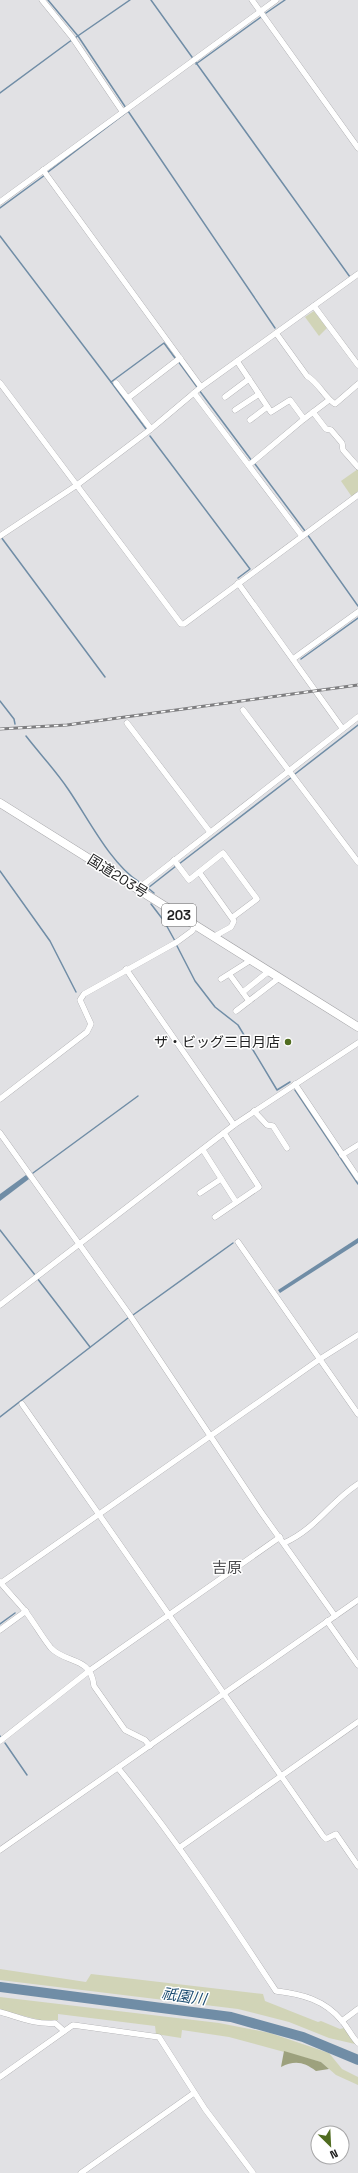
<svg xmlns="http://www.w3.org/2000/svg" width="358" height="2173" font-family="'Space Grotesk','Noto Sans JP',sans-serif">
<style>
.green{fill:#d1d4b7}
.forest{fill:#9da17d}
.water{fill:#708da6}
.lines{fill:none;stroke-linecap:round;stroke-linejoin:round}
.stream{stroke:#708da6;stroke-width:1.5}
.river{stroke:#708da6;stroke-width:10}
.minor-casing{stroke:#9d9da0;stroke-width:6}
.highway-casing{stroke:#9d9da0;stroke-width:9}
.minor{stroke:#fff;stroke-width:5.5}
.highway{stroke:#fff;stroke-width:8}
.rail-casing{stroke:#7e7e80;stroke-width:3}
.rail{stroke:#fff;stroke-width:1.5;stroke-dasharray:4.5;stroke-linecap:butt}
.poi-dot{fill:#506c20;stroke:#fff;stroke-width:1.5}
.labels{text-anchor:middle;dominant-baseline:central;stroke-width:3;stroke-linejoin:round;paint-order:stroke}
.shield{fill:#fff;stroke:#646464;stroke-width:1}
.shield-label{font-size:13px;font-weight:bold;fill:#212122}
.street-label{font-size:14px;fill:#212122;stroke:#fff}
.poi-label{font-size:14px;fill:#212122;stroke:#fff;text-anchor:end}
.neighbourhood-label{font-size:15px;fill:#4a4a4d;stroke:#fff}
.water-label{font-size:15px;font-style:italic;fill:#1b4c70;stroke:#fff}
</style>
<rect width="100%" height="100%" fill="#e1e1e4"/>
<g class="green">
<polygon points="314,311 327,328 319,336 305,317"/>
<polygon points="358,469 358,491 352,497 341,481"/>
<polygon points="0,1969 86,1982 91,1974 263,1994 265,2001 318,2022 321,2021 340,2029 344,2028 355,2044 329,2038 289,2022 238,2009 0,1980"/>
<polygon points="0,1997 219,2023 270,2033 329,2053 342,2069 358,2077 358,2085 336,2075 321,2062 229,2037 182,2030 181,2038 156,2034 155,2026 58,2014 58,2020 48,2022 0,2010"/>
</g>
<path class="forest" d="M284,2051L321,2062L329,2069L316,2071C304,2062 295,2060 281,2067Z"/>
<g class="water">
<polygon points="26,1175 29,1179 0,1201 0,1194"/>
<polygon points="358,1238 358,1243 280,1293 278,1290"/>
</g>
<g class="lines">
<g class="stream">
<polyline points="48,0 78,36 126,108"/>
<polyline points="151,0 350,277"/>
<polyline points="266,13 285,0"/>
<polyline points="196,64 261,17"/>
<polyline points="0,93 69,42 130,0"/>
<polyline points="128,111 275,328"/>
<polyline points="48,172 127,112"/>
<polyline points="0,208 45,175"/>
<polyline points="0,236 111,382 164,343 175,358"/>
<polyline points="178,361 197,387"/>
<polyline points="111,382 146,429"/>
<polyline points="199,390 252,461"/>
<polyline points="150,436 250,569 238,578"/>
<polyline points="255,464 305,531"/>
<polyline points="307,534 358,606"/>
<polyline points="1,537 105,677"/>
<polyline points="301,659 358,618"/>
<polyline points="0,701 14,719 15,724"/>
<path d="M26,736C40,754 56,771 68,789C88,818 110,863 139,882"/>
<polyline points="295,774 358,725"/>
<polyline points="179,864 292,777"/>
<polyline points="0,871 50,941 76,992"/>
<polyline points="154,893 148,888 176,866"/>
<polyline points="151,904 164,921 175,941"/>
<polyline points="176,944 195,981 215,1007 238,1025 277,1090 290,1082"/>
<polyline points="295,1090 358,1184"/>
<polyline points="33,1173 138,1096"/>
<polyline points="0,1230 35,1275"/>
<polyline points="37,1278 90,1347"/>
<polyline points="133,1315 233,1243"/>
<polyline points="0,1417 128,1318"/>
<polyline points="0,1624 15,1613"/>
<polyline points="0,1736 1,1737"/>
<polyline points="5,1743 27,1775"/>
</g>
<polyline class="river" points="0,1987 231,2017 303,2037 358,2060"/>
<g class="minor-casing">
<g id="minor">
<polyline points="42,0 72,37 122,111"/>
<polyline points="252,0 358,148"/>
<polyline points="43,170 201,387"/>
<polyline points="0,202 276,0"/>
<polyline points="314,306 358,365"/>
<path d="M276,333L307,376C319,383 324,397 335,404L358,384"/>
<polyline points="237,361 271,412 290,400 304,419 329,400"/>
<polyline points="0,383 181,624 184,624 358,495"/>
<polyline points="116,383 151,429"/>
<polyline points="194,393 302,536"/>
<polyline points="225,397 249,379"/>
<polyline points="128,398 180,358"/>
<polyline points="235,410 259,394"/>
<polyline points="313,412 326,429 331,430 342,443 343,450 358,467"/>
<polyline points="250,420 267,407"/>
<polyline points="249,465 304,419"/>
<polyline points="0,536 77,485 151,429 201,387 358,274"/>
<polyline points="238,583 342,728"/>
<polyline points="293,659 358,612"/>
<polyline points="243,710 358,862"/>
<polyline points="127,723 210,832"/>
<polyline points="174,860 189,880 223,853 257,899 233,917"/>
<polyline points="199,872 234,921 231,927 213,937"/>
<polyline points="139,888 358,717"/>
<polyline points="126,969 234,1125"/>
<polyline points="230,975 249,1001"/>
<polyline points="221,979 251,960"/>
<polyline points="243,992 269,971"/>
<polyline points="236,1011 279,978"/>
<polyline points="295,1084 358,1178"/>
<polyline points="0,1099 87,1032 91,1024 80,1000 84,994 177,942 192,931 195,926"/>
<polyline points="254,1111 267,1125 273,1126 287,1148"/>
<polyline points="0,1133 129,1314 261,1512 335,1616"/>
<polyline points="203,1150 236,1202"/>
<polyline points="342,1155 358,1145"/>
<polyline points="200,1193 221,1179"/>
<polyline points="215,1217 259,1187 224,1133"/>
<polyline points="238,1242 358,1414"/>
<polyline points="0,1305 234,1125 358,1043"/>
<polyline points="22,1404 323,1836 326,1839 336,1834 358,1866"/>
<path d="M284,1543C317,1528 330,1502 358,1484"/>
<path d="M0,1582C8,1592 18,1602 26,1612C35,1624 42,1637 51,1648C66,1664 91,1656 94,1686L125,1730L145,1740L150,1746"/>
<polyline points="1,1583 320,1359 358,1335"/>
<polyline points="327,1621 358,1665"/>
<polyline points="0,1630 26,1611"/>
<polyline points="0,1741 89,1671 280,1537"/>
<path d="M118,1768C176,1839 226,1915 276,1991C302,1994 325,2000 342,2021C348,2028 352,2037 358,2043"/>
<polyline points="179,1848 358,1722"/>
<polyline points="0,1850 358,1600"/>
<path d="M0,2012C18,2017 36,2025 55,2023L64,2031"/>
<polyline points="342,2021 358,2009"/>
<polyline points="0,2077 73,2025 159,2037 205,2109 253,2173"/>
<polyline points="81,2173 194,2093"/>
</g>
</g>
<g class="highway-casing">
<polyline id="highway" points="0,803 358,1027"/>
</g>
<use href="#minor" class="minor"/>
<use href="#highway" class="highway"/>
<g class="rail-casing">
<polyline id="rail" points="0,729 67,725 358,685"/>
</g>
<use href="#rail" class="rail"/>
</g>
<circle class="poi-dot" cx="288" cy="1042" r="4"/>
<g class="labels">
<rect class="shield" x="162" y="904" width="34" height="22" rx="3"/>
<g class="shield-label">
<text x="179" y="915">203</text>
</g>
<g class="street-label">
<text transform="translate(118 876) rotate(32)">国道203号</text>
</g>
<g class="poi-label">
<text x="280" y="1042">ザ・ビッグ三日月店</text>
</g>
<g class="neighbourhood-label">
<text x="227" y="1567">吉原</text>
</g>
<g class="water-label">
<text transform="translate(184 1996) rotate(8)">祇園川</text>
</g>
</g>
<g transform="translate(330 2145) rotate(156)"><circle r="19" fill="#ffffff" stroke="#a6a6a7"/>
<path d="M0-3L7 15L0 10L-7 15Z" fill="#506c20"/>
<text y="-6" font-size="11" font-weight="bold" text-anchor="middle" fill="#212122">N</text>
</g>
</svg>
